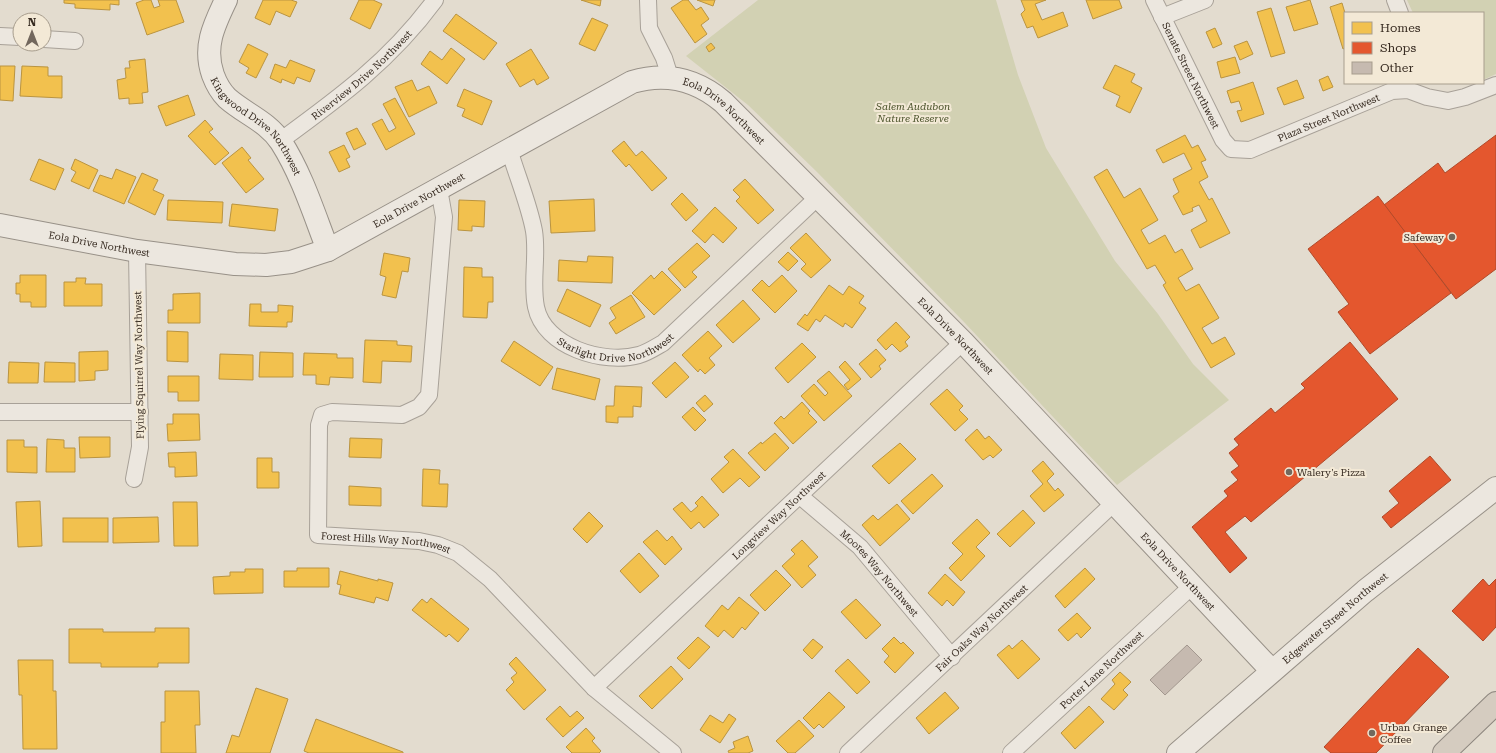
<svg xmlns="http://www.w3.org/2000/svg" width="1496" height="753" font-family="'Roboto Serif',serif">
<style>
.green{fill:#d2d1b3}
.homes{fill:#f2c14e;stroke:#ba9440}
.shops{fill:#e4572e;stroke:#b04a2a}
.building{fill:#c6bab0;stroke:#a3988f}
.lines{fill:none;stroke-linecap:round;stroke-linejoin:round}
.street-casing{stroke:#a8a198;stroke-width:18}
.secondary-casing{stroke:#989188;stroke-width:24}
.highway-casing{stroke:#8e877f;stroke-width:24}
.street{stroke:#ece7df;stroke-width:16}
.secondary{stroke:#ece7df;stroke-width:22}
.highway{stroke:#d5ccc0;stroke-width:22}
.poi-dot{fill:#73685d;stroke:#f3e9d6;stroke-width:1.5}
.labels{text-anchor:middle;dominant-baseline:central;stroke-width:4;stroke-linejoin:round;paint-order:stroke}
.street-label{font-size:10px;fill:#362a20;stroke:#f3e9d6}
.park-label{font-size:10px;font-style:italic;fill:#495129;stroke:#f3e9d6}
.poi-label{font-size:10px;fill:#362a20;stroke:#f3e9d6;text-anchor:start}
</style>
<rect width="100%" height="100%" fill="#e3dccf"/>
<g class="green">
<polygon points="758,0 996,0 1018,75 1046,148 1115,261 1158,314 1193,364 1229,400 1117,485 964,322 817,172 748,105 686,56"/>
<polygon points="1407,0 1496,0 1496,74 1483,80 1483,13 1413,13"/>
</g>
<g class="homes">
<polygon points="64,0 119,0 119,5 110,4 110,10 75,8 75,4 64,3"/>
<polygon points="144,0 151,0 154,8 160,6 158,0 176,0 184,22 147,35 136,3"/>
<polygon points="263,0 291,0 297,2 290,17 276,11 270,25 255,18"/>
<polygon points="359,0 373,0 382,4 370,29 350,19"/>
<polygon points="581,0 601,0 600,6"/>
<polygon points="683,0 688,0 696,10 701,7 709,19 701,25 707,34 695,43 671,8"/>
<polygon points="697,0 715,0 713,6"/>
<polygon points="1021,0 1046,0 1035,4 1042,20 1063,12 1068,26 1038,38 1033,26 1027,28 1021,14 1025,10"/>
<polygon points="1086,0 1119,0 1122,8 1093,19"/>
<polygon points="1310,0 1318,24 1294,31 1286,7"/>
<polygon points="1342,3 1345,13 1345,48 1343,49 1330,7"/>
<polygon points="1271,8 1285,53 1271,57 1257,12"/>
<polygon points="456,14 497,43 484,60 443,31"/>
<polygon points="592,18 608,25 595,51 579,44"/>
<polygon points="1215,28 1222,44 1213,48 1206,32"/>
<polygon points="1247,41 1253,54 1240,60 1234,46"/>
<polygon points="711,43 715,48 709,52 706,47"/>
<polygon points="248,44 268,54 256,78 246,73 249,68 239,62"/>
<polygon points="451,48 465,59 447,84 421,64 430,51 442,60"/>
<polygon points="531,49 549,78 537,85 534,79 520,87 506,64"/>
<polygon points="1235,57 1240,73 1221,78 1217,62"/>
<polygon points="145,59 148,92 142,93 143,103 129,104 129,98 119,99 117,80 126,78 125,68 130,68 129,61"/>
<polygon points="290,60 315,70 310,82 297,77 294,84 282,79 281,83 270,78 275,64 286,68"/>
<polygon points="1115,65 1135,74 1131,82 1142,88 1130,113 1116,106 1120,96 1103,88"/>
<polygon points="0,66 15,66 13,101 0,100"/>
<polygon points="22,66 48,67 48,76 62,76 62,98 20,96"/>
<polygon points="1328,76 1333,87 1323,91 1319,80"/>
<polygon points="412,80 417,91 429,86 437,103 409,117 395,87"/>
<polygon points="1297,80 1304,98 1284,105 1277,88"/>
<polygon points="1253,82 1264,114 1241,122 1237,111 1242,110 1239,101 1231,103 1227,91"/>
<polygon points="464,89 492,101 482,125 462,116 465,109 457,106"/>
<polygon points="188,95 195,115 166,126 158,106"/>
<polygon points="395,98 415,134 386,150 372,124 382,119 389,132 396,128 383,104"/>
<polygon points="205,120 213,129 209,132 229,153 215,165 188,136"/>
<polygon points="357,128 366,144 354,150 346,133"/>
<polygon points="1185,135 1192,148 1198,145 1206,160 1201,162 1208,177 1199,182 1209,200 1212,198 1230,233 1200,248 1191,230 1207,221 1199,205 1192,208 1193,211 1183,215 1173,196 1179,192 1173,179 1192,169 1184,153 1163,163 1156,150"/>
<polygon points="624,141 636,156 642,151 667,178 652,191 629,164 626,167 612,151"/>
<polygon points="344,145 350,157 346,159 350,167 339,172 329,152"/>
<polygon points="242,147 251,158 248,160 264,179 246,193 222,163"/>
<polygon points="39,159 64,169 55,190 30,180"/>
<polygon points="75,159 98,170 89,189 71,181 76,172 71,169"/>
<polygon points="116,169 136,177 124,204 93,191 100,175 112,179"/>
<polygon points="1107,169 1124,198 1140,188 1158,220 1141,230 1149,244 1165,235 1175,253 1182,249 1193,269 1178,278 1186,291 1199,284 1219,318 1202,328 1212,344 1225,337 1235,354 1211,368 1163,285 1166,283 1155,265 1147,269 1094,177"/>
<polygon points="142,173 158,180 153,190 164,195 155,215 128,202"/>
<polygon points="745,179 774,210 758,224 736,201 740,197 733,190"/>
<polygon points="682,193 698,210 686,221 671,204"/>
<polygon points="594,199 595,231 551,233 549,201"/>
<polygon points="168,200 223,202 222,223 167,220"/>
<polygon points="459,200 485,201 484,227 472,226 472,231 458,230"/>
<polygon points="232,204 278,209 275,231 229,226"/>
<polygon points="715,207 737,228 723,243 713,234 705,243 692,231"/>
<polygon points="806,233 831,260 811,278 801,269 806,264 790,248"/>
<polygon points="697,243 710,256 692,272 697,277 685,288 668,269"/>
<polygon points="788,252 798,261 788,271 778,262"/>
<polygon points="384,253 410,258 408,272 402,271 396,298 382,295 386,277 380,275"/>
<polygon points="588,256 613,257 612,283 558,281 559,260 587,262"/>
<polygon points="464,267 482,268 482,277 493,277 493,302 488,302 487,318 463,317"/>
<polygon points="662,271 681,290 654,315 632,293 651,275 654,279"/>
<polygon points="20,275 46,275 46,307 31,307 31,302 20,302 20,294 16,294 16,283 20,283"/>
<polygon points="782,275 797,291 775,313 752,290 762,280 769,287"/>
<polygon points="76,278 86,278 85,284 102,284 102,306 64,306 64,282 76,282"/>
<polygon points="829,285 843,295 849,286 864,296 859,303 866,308 852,328 845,323 843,327 825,315 820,322 816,319 808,331 797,324 805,314 807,316"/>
<polygon points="567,289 601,305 590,327 557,311"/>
<polygon points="200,293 200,323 168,323 168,310 173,310 173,294"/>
<polygon points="631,295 645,317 616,334 609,323 616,318 610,308"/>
<polygon points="743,300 760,319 733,343 716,325"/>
<polygon points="250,304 261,304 261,312 278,312 278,305 293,306 292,322 287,322 287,327 249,326"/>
<polygon points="896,322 910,337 905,342 908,346 900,352 892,344 886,350 877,340"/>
<polygon points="167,331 188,332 188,362 167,361"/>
<polygon points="708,331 722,346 709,358 715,365 705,374 700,369 698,372 682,355"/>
<polygon points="365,340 397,341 397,345 412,346 411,362 382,361 381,383 363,382"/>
<polygon points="514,341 553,367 540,386 501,361"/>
<polygon points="802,343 816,357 788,383 775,368"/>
<polygon points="876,349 886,360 879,366 881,369 871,378 859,364"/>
<polygon points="108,351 108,370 95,371 95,380 79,381 79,352"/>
<polygon points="260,352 293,353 293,377 259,377"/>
<polygon points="304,353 337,354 337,358 353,358 353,378 330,377 329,385 316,384 316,375 303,375"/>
<polygon points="220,354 253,355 253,380 219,379"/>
<polygon points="845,361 861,379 848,390 844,385 850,380 839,367"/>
<polygon points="9,362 39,363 38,383 8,383"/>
<polygon points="45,362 75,363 75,382 44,382"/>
<polygon points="675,362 689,377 666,398 652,383"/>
<polygon points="557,368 600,379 595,400 552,389"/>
<polygon points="829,371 852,396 824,421 801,396 814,384 825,396 828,393 817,381"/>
<polygon points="168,376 199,376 199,401 178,401 178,392 168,392"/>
<polygon points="615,386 642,387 641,407 633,406 633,417 618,417 618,423 606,422 606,406 614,406"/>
<polygon points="947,389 963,406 959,410 968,419 955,431 930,404"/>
<polygon points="705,395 713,404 704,412 696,403"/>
<polygon points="802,402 810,411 808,413 817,422 793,444 774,423 781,416 784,419"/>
<polygon points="693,407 706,420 695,431 682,417"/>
<polygon points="173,414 199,414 200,440 168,441 167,424 173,424"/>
<polygon points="977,429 985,439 989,436 1002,450 993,458 990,455 983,460 965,440"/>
<polygon points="775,433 789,448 765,471 748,453 761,442 762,444"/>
<polygon points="79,437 110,437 110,457 80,458"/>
<polygon points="350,438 382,439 381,458 349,457"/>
<polygon points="47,439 64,440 64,448 75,448 75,472 46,472"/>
<polygon points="7,440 24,440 24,447 37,447 37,473 7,472"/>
<polygon points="900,443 916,459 889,484 872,466"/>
<polygon points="733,449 760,477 749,487 740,478 723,493 711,479 729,462 724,457"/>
<polygon points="196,452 197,476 175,477 175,467 169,467 168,453"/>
<polygon points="257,458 272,458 272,472 279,472 279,488 257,488"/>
<polygon points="1043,461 1054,474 1047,481 1055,491 1058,488 1064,495 1044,512 1030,496 1043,484 1032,471"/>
<polygon points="423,469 440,470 439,484 448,484 447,507 422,506"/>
<polygon points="932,474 943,486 913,514 901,501"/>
<polygon points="349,486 381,488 381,506 349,505"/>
<polygon points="702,496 719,515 704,528 699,522 691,529 673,509 682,502 691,512 698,506 695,503"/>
<polygon points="40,501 42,546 18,547 16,502"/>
<polygon points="173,502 197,502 198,546 174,546"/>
<polygon points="897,504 910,519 880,546 862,525 873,515 878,520"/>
<polygon points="1023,510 1035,523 1010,547 997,534"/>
<polygon points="589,512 603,526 587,543 573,529"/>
<polygon points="158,517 159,542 113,543 113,518"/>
<rect x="63" y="518" width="45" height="24"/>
<polygon points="977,519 990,533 976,547 985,556 961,581 949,568 963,554 952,543"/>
<polygon points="657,530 667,541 672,536 682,549 665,565 643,542"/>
<polygon points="802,540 818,557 808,566 816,575 802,588 782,566 795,554 791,550"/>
<polygon points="639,553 659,576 640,593 620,571"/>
<polygon points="297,568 329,568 329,587 284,587 284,571 297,571"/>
<polygon points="1085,568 1095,579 1065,608 1055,596"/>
<polygon points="245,569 263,569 263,593 214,594 213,577 230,576 230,572 245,572"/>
<polygon points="776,570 791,585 765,611 750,595"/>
<polygon points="340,571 378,581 378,579 393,583 388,601 376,597 374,603 339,594 341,585 337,584"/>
<polygon points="945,574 965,592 953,606 947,600 942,606 928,593"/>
<polygon points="739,597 759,613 745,630 742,627 733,638 724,630 718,637 705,626 722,605 728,610"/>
<polygon points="431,598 469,629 458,642 449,634 446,637 412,610 422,599 427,603"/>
<polygon points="856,599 881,625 866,639 841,612"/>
<polygon points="1077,613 1091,628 1081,638 1077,633 1068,641 1058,630"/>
<polygon points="155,628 189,628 189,663 158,663 158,667 101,667 101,663 69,663 69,629 103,629 103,632 155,632"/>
<polygon points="698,637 710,647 689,669 677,658"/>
<polygon points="894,637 901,644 903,642 914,653 895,673 884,662 889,656 882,649"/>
<polygon points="813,639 823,647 812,659 803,650"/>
<polygon points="1022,640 1040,659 1018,679 997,655 1009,645 1012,649"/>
<polygon points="516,657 546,690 524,710 506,690 514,682 511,678 517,673 509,664"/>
<polygon points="848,659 870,682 857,694 835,671"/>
<polygon points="18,660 53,660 53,691 56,691 57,749 23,749 22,695 19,695"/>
<polygon points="671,666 683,679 652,709 639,696"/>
<polygon points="1120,672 1131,682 1123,690 1128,695 1114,710 1101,699 1115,684 1112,680"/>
<polygon points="256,688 288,699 270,753 226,753 232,735 239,737"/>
<polygon points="165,691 199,691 200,725 195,725 196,753 161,753 161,722 165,722"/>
<polygon points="829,692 845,707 823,728 819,724 814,729 803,718"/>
<polygon points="945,692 959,708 929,734 916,718"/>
<polygon points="560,706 570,717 577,711 584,718 563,737 546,719"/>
<polygon points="1089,706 1104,722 1075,749 1061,733"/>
<polygon points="729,714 736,719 720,743 700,730 710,715 723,723"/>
<polygon points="316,719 403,752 403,753 309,753 304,751"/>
<polygon points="799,720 814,736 795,753 788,753 776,741"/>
<polygon points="586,728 595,738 592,741 601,751 599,753 572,753 566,747"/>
<polygon points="748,736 753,751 748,753 729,753 728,751 735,748 733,742"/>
</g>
<g class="shops">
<polygon points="1496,135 1496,269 1456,299 1384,205 1438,163 1445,173"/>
<polygon points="1378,196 1451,293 1370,354 1338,312 1349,304 1308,249"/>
<polygon points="1350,342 1398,399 1251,522 1245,516 1225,532 1247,558 1230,573 1192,527 1228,496 1224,491 1238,480 1231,472 1239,466 1229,453 1239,445 1234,439 1271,408 1275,413 1305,388 1301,384"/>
<polygon points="1430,456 1451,480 1391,528 1382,517 1399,503 1389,491"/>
<polygon points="1483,579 1489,586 1496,579 1496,627 1483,641 1452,611"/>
<polygon points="1418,648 1449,677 1376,753 1331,753 1324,747"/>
</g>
<polygon class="building" points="1187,645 1202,660 1165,695 1150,680"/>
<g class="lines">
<g class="street-casing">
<g id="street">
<polyline points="648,0 649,28 664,58 670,77"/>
<path id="s1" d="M1154,0L1223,140L1231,149L1250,150L1392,91L1408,90L1427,97L1448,101L1465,97L1496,85"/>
<polyline points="1395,0 1400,13"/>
<polyline points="1162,17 1205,0"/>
<polyline points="0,36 20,37"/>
<polyline points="44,39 75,41"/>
<path id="s2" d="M280,141C339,98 391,60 435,0"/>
<path id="s3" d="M509,149C517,176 529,204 534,231C538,256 531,282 536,307C544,347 604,365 639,355C647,353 656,347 663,343L818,197"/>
<path id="s4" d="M439,189L444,217L429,395L419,407L402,415L332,412L322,415L319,425L318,535L419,541L438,545L458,553L490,579L594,688L673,753"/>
<polyline points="0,412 140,412"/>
<polyline points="134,479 140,447 137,251"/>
<path id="s5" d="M800,496L860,547L952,657"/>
<path id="s6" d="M594,688L963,342"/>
<path id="s7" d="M848,753L1114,503"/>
<path id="s8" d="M1011,753L1192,586"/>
</g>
</g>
<g class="secondary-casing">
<g id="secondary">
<path id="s9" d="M226,0C214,25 203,47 213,75C216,83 221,92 227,98C245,114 267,121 281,142C302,175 314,214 328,250"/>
<path id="s10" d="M0,225L137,251L235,264L266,265L291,262L328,250L632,82C666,72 696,79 723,102L963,342L1272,671"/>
<path id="s11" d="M1178,753L1365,591L1496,488"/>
</g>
</g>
<g class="highway-casing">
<polyline id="highway" points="1444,753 1496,703"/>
</g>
<use href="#street" class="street"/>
<use href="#secondary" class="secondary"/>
<use href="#highway" class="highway"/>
</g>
<g class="poi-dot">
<circle cx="1452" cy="237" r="4"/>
<circle cx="1289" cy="472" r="4"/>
<circle cx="1372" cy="733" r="4"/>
</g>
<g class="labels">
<g class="street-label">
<text stroke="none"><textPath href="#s2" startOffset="105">Riverview Drive Northwest</textPath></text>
<text stroke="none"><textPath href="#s1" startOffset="84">Senate Street Northwest</textPath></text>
<text stroke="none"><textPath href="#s10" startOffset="784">Eola Drive Northwest</textPath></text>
<text stroke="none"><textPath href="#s1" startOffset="272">Plaza Street Northwest</textPath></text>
<text stroke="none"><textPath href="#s9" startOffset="147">Kingwood Drive Northwest</textPath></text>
<text stroke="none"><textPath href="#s10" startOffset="437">Eola Drive Northwest</textPath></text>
<text stroke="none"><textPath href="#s10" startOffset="101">Eola Drive Northwest</textPath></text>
<text stroke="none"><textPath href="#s3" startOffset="264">Starlight Drive Northwest</textPath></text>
<text stroke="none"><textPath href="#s10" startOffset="1108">Eola Drive Northwest</textPath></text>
<text transform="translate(139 365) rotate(-91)">Flying Squirrel Way Northwest</text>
<text stroke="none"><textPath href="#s6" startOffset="253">Longview Way Northwest</textPath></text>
<text stroke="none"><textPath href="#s4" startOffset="511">Forest Hills Way Northwest</textPath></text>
<text stroke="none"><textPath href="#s10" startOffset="1432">Eola Drive Northwest</textPath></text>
<text stroke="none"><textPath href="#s5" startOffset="111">Moores Way Northwest</textPath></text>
<text stroke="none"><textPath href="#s11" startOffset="207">Edgewater Street Northwest</textPath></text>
<text stroke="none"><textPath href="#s7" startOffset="183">Fair Oaks Way Northwest</textPath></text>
<text stroke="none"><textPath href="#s8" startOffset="123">Porter Lane Northwest</textPath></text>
</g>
<g class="park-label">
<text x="913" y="106">Salem Audubon<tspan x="913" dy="12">Nature Reserve</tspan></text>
</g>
<g class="poi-label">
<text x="1444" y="237" text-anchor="end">Safeway</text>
<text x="1297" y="472">Walery's Pizza</text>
<text x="1380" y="727">Urban Grange<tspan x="1380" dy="12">Coffee</tspan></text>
</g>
</g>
<rect x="1344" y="12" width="140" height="72" fill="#f3e9d6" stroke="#a79d8d"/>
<rect x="1352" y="22" width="20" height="12" fill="#f2c14e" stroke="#a79d8d"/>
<text x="1380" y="32" font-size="12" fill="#362a20">Homes</text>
<rect x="1352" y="42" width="20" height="12" fill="#e4572e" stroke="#a79d8d"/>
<text x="1380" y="52" font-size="12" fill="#362a20">Shops</text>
<rect x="1352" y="62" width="20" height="12" fill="#c6bab0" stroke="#a79d8d"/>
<text x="1380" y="72" font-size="12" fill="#362a20">Other</text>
<g transform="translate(32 32)"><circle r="19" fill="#f3e9d6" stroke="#a79d8d"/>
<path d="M0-3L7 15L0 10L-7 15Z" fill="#73685d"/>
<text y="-6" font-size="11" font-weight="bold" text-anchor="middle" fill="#362a20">N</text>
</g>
</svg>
